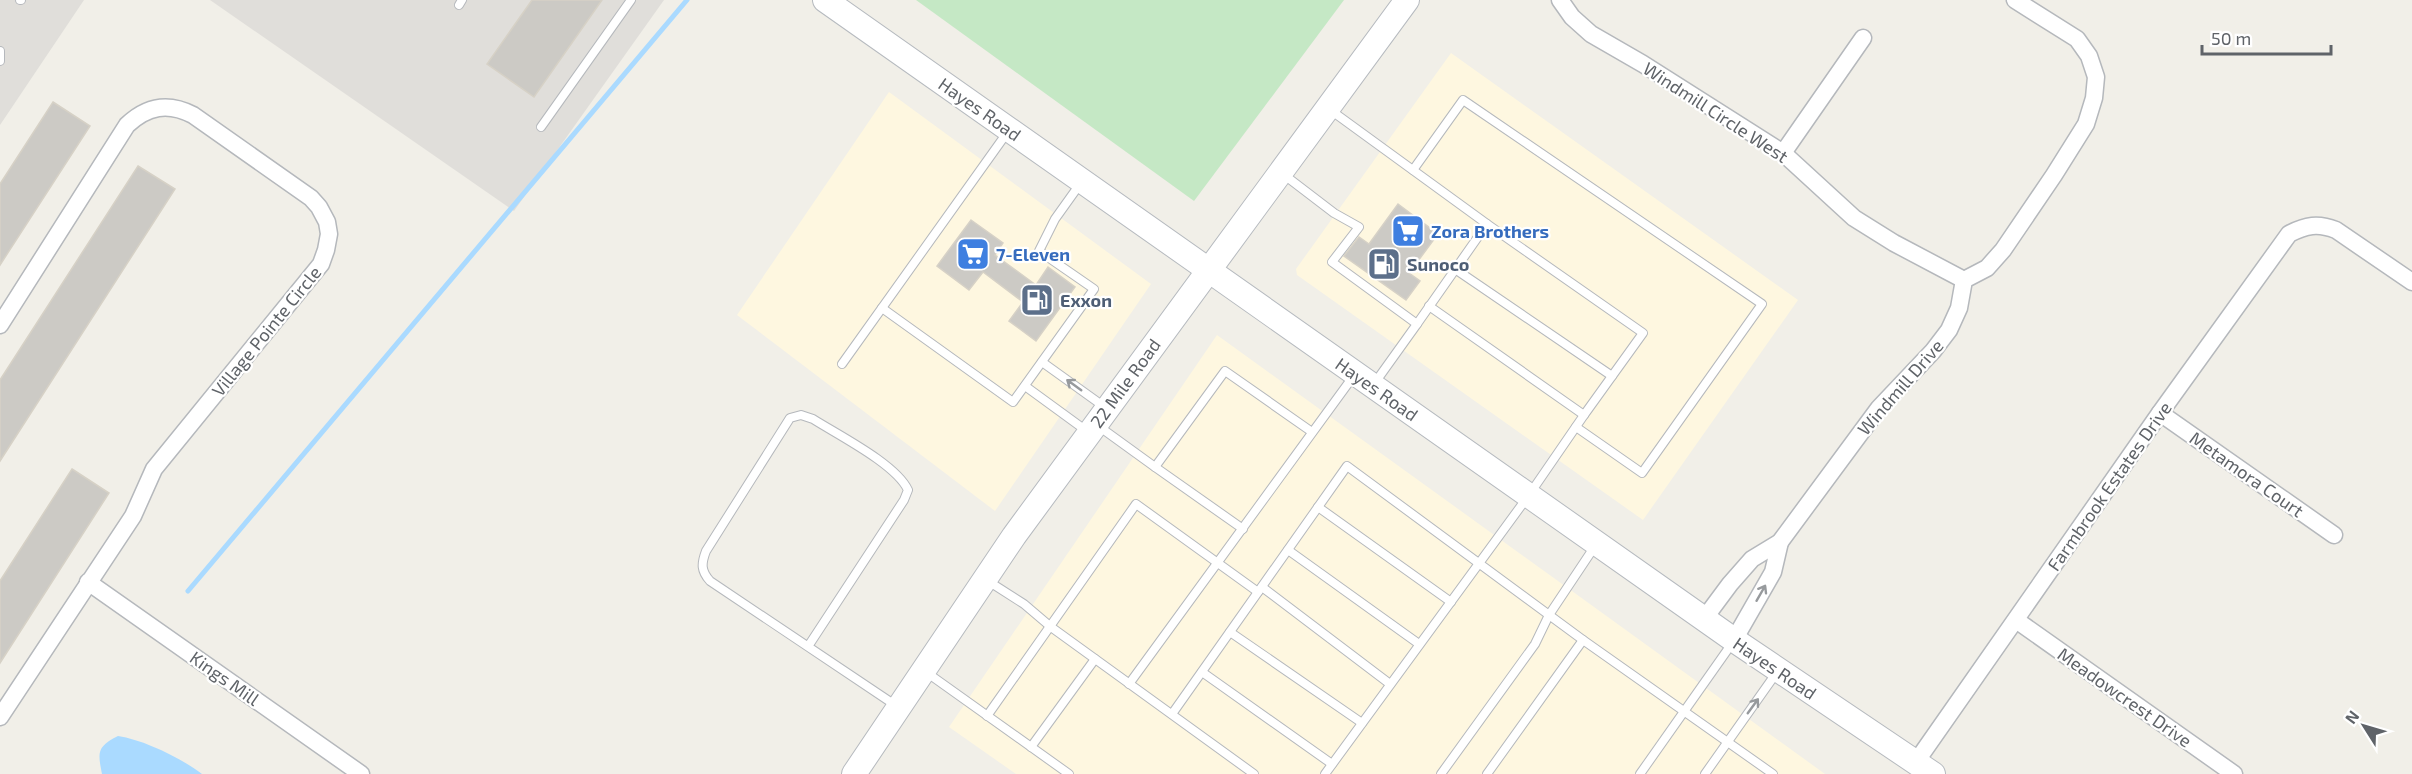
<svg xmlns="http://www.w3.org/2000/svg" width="2412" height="774" font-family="'Exo 2',sans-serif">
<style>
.commercial{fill:#fef7e0}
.industrial{fill:#e0deda}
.green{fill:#c5e8c5}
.water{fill:#aadaff}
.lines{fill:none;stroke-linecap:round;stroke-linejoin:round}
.stream{stroke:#aadaff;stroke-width:5}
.building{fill:#cccac5;stroke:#d6d1c6;stroke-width:1.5}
.lane-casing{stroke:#b5b8bc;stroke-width:10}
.street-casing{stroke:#b5b8bc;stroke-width:19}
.secondary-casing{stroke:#b6babf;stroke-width:26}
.lane{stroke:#fff;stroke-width:8}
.street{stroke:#fff;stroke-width:16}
.secondary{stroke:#fff;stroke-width:24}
.oneway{stroke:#979a9d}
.labels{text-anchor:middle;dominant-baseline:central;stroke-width:4.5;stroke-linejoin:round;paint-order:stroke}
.street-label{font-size:18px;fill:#5f6368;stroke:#fff}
.shop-label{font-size:18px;font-weight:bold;fill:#366cbe;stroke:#fff;text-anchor:start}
.service-label{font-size:18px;font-weight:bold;fill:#4e5e75;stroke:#fff;text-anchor:start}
</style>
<rect width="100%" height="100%" fill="#f1efe8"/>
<g class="commercial">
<polygon points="1451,53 1798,300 1643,520 1297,275 1296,269"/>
<polygon points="889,92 1151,284 995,511 737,315"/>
<polygon points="1217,335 1583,599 1825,774 1016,774 949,727"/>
</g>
<g class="industrial">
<polygon points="0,0 84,0 0,125"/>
<polygon points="210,0 664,0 514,211"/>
</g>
<polygon class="green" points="916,0 1344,0 1194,201"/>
<path class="water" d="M118,736C144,740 181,758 202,774H102C98,753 96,747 118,736Z"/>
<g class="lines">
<polyline class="stream" points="188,591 687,0"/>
</g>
<g class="building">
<polygon points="532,0 602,0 534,97 487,64"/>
<polygon points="53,102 90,126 0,265 0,184"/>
<polygon points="138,166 175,189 0,461 0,380"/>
<polygon points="1398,204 1438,234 1409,273 1420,281 1406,300 1344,256 1359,237 1369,244"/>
<polygon points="971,220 1003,243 995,255 1036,285 1048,267 1075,287 1036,341 1009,321 1023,302 983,272 969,290 937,266"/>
<polygon points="72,469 109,493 0,663 0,581"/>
</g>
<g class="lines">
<g class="lane-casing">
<g id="lane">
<polyline points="20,0 21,0"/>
<polyline points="459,5 462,0"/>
<polyline points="0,51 0,61"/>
<polyline points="1329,109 1487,224 1417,324"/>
<polyline points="541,127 631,0"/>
<polyline points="1413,170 1463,100 1762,304 1642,473 1576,427"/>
<polyline points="1283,174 1334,213 1359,227 1332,262 1417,324 1374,384"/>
<polyline points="1487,224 1643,333 1584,415"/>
<polyline points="1455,269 1612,376"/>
<polyline points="882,308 1013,402 1094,289 1039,251 1055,219 1080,184"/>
<polyline points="1042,362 1106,408"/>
<polyline points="842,364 1009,130"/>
<polyline points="1025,386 1088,432"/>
<polyline points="1097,425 1155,467 1225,371 1312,432"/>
<polyline points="1155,467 1243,529"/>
<polyline points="1318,507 1451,602"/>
<polyline points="1288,550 1419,644"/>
<polyline points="988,581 1024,604 1051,627 1254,774"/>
<polyline points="1262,587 1390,684"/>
<polyline points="1230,632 1362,723"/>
<path d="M809,645L904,500L908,490C896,464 838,435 813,419L801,415L790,418L706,551C701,564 701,571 710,581L898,707"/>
<polyline points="926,672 1069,774"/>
<polyline points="1202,672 1332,764"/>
<polyline points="1129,684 1355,374"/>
<polyline points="1172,714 1347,466 1583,640 1773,774"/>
<polyline points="987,716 1136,504 1258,592"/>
<polyline points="1031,747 1095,659"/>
<polyline points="1325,774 1529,495 1584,415 1429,306"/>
<polyline points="1441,774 1535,644 1549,615 1595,546"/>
<polyline points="1487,774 1583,640"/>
<polyline points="1640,774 1733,642"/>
<polyline points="1705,774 1777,672"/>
</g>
</g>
<g class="street-casing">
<g id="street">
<polyline points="1560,0 1572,17 1591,34 1643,64 1783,153 1854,218 1894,243 1964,280"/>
<polyline points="1783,153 1863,38"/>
<path d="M0,325L127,125C147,106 168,102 193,115L311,198L319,207L327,222L329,234L326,250L321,264L154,469L133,516L0,717"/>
<polyline points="2160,413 2334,535"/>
<polyline points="88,582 361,774"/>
<polyline points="1704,619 1730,584 1752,559 1780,542 1879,408 1933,351 1949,330 1959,308 1964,280 1987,268 2003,250 2054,175 2086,124 2094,98 2096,77 2089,56 2077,39 2015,0"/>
<polyline points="2016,620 2234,774"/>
<polyline points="1734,640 1773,572 1780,542"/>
<path d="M1916,762L2160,413L2289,234C2306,225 2318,223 2336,230L2412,282"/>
</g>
</g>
<g class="secondary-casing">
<g id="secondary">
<polyline points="825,0 1734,640 1933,774"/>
<polyline points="854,774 1014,536 1407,0"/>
</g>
</g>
<use href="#lane" class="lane"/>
<use href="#street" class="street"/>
<use href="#secondary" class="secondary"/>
</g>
<defs><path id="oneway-shaft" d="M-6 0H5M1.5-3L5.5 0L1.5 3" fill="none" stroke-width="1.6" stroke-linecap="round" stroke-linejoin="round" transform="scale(1.5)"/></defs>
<g class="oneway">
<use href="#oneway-shaft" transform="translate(1074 385) rotate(-144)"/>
<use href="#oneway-shaft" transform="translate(1761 593) rotate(-60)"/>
<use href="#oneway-shaft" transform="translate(1753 706) rotate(-54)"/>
</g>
<defs>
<g id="supermarket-square" transform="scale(1.725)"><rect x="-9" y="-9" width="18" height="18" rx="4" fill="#3f7fe0" stroke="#fff"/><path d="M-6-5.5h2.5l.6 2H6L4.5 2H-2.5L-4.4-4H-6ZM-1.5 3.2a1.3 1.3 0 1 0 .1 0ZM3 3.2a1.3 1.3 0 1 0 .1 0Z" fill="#fff"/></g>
<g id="fuel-square" transform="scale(1.725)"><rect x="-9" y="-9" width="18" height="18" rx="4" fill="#5c6f8a" stroke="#fff"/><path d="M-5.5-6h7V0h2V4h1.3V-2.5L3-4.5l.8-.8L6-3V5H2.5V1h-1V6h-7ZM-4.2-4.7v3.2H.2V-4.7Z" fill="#fff"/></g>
</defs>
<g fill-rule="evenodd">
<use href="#supermarket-square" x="1408" y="231"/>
<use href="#supermarket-square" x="973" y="254"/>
<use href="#fuel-square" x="1384" y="264"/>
<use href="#fuel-square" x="1037" y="300"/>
</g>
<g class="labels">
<g class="street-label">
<text transform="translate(980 109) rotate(35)">Hayes Road</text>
<text transform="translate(1716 112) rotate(33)">Windmill Circle West</text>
<text transform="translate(266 331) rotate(-51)">Village Pointe Circle</text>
<text transform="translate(1125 383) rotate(-54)">22 Mile Road</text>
<text transform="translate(1900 387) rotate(-49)">Windmill Drive</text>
<text transform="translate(1377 389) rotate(35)">Hayes Road</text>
<text transform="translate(2247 474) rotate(35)">Metamora Court</text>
<text transform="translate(2109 486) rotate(-55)">Farmbrook Estates Drive</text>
<text transform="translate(1775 668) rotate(34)">Hayes Road</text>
<text transform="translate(225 678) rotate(35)">Kings Mill</text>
<text transform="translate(2125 697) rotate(35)">Meadowcrest Drive</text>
</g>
<g class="shop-label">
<text x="1431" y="231">Zora Brothers</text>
<text x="996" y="254">7-Eleven</text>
</g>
<g class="service-label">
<text x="1407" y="264">Sunoco</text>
<text x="1060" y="300">Exxon</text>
</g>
</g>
<g transform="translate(2364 726) rotate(307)" stroke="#ffffff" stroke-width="4.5" paint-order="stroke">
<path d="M0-4.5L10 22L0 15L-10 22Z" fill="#5f6368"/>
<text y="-9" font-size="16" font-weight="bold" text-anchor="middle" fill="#5f6368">N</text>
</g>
<path d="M2202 45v9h129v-9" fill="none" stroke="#5f6368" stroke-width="3"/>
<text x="2211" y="45" font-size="18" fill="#5f6368" stroke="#ffffff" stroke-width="4.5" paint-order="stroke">50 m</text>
</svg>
